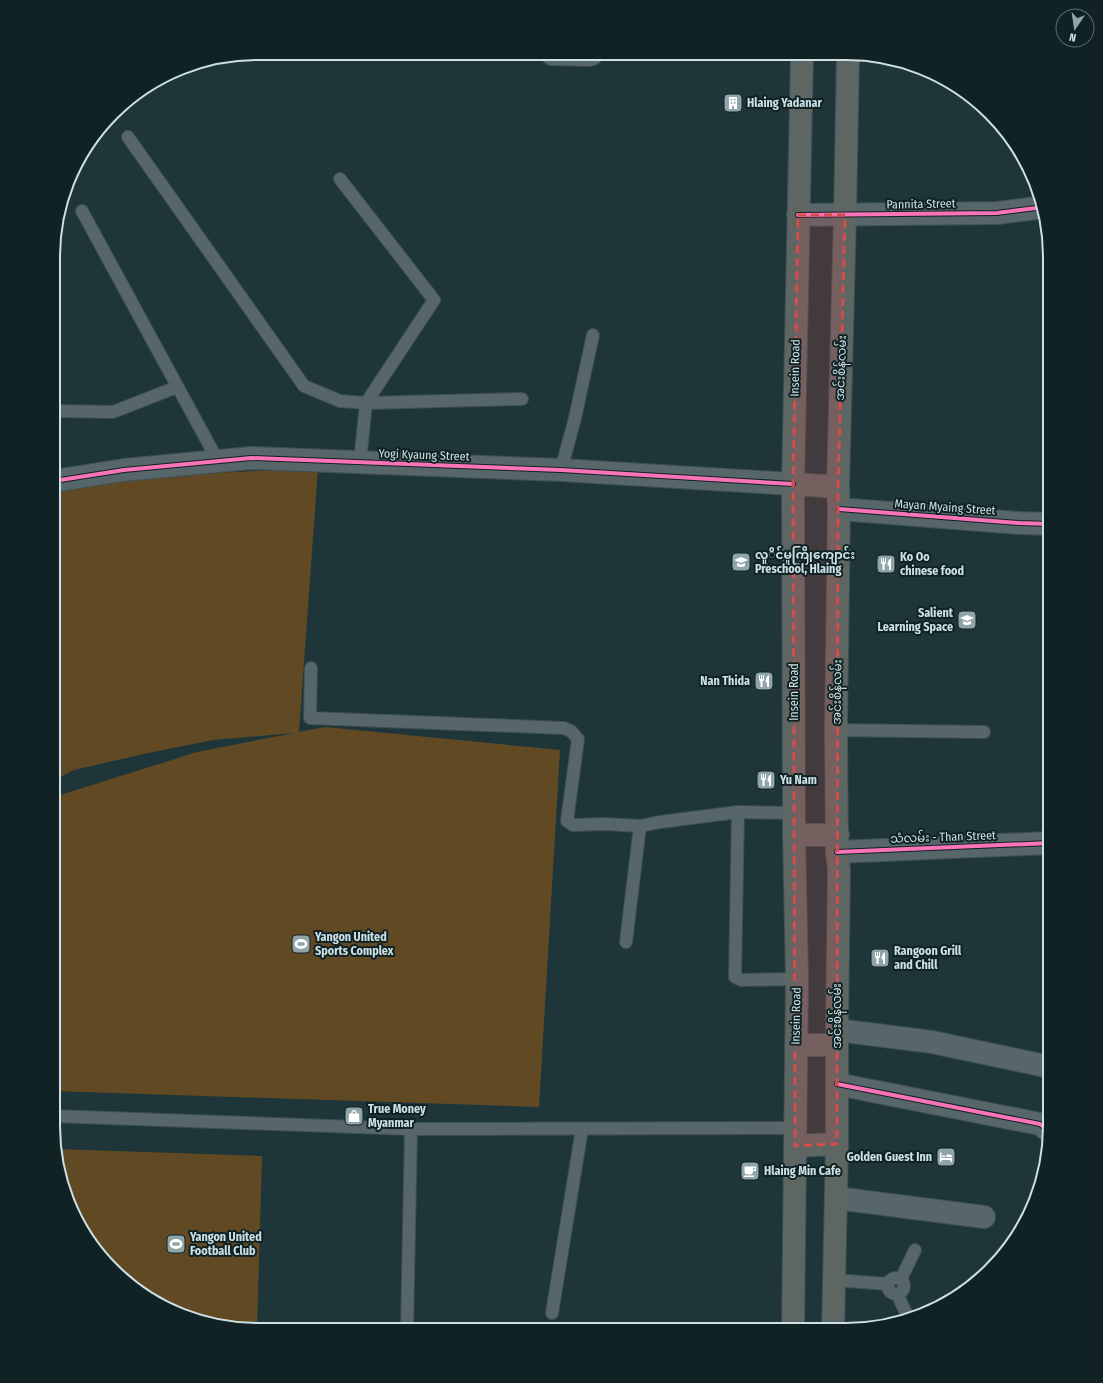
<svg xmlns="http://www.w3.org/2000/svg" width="1103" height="1383" font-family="'Fira Sans Condensed','Noto Sans Myanmar',sans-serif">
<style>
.green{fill:#614a23}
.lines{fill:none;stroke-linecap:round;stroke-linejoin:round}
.lane-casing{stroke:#3e5052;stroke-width:14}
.street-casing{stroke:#3e5052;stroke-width:24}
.primary-casing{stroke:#3e5052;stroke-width:24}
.lane{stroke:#566669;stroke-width:12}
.street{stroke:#566669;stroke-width:22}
.primary{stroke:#5e6663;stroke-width:22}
.cycleway-casing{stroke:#102224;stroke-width:6}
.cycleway{stroke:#fb73b8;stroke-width:4}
.marked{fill:#d44d4e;fill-opacity:0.2;stroke:#d44d4e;stroke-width:3;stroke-dasharray:8 5;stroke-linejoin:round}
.labels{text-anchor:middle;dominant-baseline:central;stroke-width:4;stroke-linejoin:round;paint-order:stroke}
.poi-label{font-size:12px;font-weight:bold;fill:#cce1e5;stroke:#102224;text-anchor:start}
.street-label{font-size:12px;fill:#cce1e5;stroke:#102224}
.rim{fill:none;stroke:#cce1e5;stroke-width:2}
</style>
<rect width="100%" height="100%" fill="#1e3639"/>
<g class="green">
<polygon points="318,468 299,732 325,727 560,750 539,1107 53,1091 54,797 197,752 294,733 213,740 148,753 74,770 54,780 54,491 153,476"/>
<polygon points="56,1149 262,1156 257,1330 243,1330 191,1319 144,1296 104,1261 80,1228 60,1179"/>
</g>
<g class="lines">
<g class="lane-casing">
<g id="lane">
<polyline points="128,137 304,386 340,401 366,403 434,300 340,179"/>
<polyline points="82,211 218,461"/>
<polyline points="54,408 61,411 113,412 177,387"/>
<polyline points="360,462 366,403 522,399"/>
<polyline points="561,470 575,418 593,335"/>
<polyline points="311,668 310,718 564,728 571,731 578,739 567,821 573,825 605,824 640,826"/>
<polyline points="836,730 984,732"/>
<polyline points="738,812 735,977 741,980 797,979"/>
<polyline points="626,942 640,826 660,822 738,812 795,813"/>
<polyline points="53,1116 411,1129 795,1128"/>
<circle cx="896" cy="1286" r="8"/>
<polyline points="901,1279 915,1250"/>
<polyline points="835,1280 888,1284"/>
<polyline points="897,1294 909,1319"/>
<polyline points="552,1313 582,1129"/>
<polyline points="407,1330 411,1129"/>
</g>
</g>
<g class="street-casing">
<g id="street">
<polyline points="552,54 589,55 592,54"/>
<polyline points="798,215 997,213 1044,207"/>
<polyline points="54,481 124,470 251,458 561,470 793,484"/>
<polyline points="839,509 1019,523 1050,524"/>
<polyline points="837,852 1050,843"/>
<polyline points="837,1030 932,1042 1050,1067"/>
<polyline points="837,1084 1040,1124 1050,1132"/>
<polyline points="836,1198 984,1217"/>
</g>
</g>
<g class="primary-casing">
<g id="primary">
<polyline points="793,484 838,487"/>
<polyline points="794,835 838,835"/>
<polyline points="796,1045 837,1045"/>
<polyline points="795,1146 837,1144"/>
<polyline points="793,1330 797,979 794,835 793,484 802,55"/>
<polyline points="833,1330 837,1144 837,1030 839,869 837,852 836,730 839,509 838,487 845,215 848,55"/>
</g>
</g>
<use href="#lane" class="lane"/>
<use href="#street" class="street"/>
<use href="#primary" class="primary"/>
<g class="cycleway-casing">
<g id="cycleway">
<polyline points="798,215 997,213 1044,207"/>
<polyline points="54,481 124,470 251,458 561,470 793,484"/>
<polyline points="839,509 1019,523 1050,524"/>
<polyline points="837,852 1050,843"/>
<polyline points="837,1084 1040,1124 1050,1132"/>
</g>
</g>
<use href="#cycleway" class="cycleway"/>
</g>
<path class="marked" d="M798,215H845L838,487L837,1144L795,1146L793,484Z"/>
<defs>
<g id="building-square" transform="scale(1)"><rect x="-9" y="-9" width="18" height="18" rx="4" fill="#8fa5a9" stroke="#102224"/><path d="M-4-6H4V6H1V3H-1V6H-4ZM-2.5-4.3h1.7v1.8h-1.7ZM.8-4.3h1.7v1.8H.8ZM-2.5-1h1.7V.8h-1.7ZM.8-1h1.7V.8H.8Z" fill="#fff"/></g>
<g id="school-square" transform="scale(1)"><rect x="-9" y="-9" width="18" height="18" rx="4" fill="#8fa5a9" stroke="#102224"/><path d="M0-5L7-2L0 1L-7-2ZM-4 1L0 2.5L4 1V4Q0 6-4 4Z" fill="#fff"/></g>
<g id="restaurant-square" transform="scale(1)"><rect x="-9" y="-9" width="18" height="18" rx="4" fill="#8fa5a9" stroke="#102224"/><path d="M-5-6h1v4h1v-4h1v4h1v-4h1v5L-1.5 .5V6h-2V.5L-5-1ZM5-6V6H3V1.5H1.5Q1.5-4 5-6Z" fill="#fff"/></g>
<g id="stadium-square" transform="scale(1)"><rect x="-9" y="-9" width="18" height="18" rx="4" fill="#8fa5a9" stroke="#102224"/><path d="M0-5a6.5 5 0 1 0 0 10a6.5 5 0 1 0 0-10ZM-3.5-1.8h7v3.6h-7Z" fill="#fff"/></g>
<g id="shop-square" transform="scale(1)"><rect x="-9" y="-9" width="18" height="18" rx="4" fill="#8fa5a9" stroke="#102224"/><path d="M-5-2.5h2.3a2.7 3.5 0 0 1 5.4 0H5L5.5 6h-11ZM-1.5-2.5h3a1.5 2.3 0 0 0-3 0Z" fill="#fff"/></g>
<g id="hotel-square" transform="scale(1)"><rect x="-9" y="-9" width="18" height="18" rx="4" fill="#8fa5a9" stroke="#102224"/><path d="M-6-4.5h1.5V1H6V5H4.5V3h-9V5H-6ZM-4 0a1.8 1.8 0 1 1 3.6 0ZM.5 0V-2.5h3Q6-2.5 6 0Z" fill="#fff"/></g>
<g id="cafe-square" transform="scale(1)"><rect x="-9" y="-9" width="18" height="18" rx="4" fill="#8fa5a9" stroke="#102224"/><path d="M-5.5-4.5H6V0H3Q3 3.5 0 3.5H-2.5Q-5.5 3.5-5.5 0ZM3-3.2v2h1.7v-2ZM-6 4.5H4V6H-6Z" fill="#fff"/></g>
</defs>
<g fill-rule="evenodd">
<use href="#building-square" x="733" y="103"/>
<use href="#school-square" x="741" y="562"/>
<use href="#restaurant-square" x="886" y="564"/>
<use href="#school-square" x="967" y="620"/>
<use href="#restaurant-square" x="764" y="681"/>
<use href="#restaurant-square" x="766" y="780"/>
<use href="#stadium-square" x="301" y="944"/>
<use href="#restaurant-square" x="880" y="958"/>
<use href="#shop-square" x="354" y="1116"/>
<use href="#hotel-square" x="946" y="1157"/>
<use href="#cafe-square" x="750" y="1171"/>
<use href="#stadium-square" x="176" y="1244"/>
</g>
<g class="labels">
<g class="poi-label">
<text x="747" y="103">Hlaing Yadanar</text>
<text x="755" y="555">လှုိင်မူကြိုကျောင်း<tspan x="755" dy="14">Preschool, Hlaing</tspan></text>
<text x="900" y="557">Ko Oo<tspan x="900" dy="14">chinese food</tspan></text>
<text x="953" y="613" text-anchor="end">Salient<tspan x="953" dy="14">Learning Space</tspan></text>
<text x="750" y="681" text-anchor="end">Nan Thida</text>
<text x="780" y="780">Yu Nam</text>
<text x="315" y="937">Yangon United<tspan x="315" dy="14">Sports Complex</tspan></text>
<text x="894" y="951">Rangoon Grill<tspan x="894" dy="14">and Chill</tspan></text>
<text x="368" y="1109">True Money<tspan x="368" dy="14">Myanmar</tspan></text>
<text x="932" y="1157" text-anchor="end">Golden Guest Inn</text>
<text x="764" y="1171">Hlaing Min Cafe</text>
<text x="190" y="1237">Yangon United<tspan x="190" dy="14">Football Club</tspan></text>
</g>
<g class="street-label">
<text transform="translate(921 204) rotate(-1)">Pannita Street</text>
<text transform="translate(795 368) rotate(-89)">Insein Road</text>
<text transform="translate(841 368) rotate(-88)">အင်းစိန်လမ်း</text>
<text transform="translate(424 455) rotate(2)">Yogi Kyaung Street</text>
<text transform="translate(945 507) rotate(4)">Mayan Myaing Street</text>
<text transform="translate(794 692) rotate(-90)">Insein Road</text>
<text transform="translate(837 692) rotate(-89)">အင်းစိန်လမ်း</text>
<text transform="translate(943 837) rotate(-2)">သံလမ်း - Than Street</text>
<text transform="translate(796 1016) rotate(-89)">Insein Road</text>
<text transform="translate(837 1016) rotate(-90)">အင်းစိန်လမ်း</text>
</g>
</g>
<path d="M0 0H1103V1383H0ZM257 60H846A197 197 0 0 1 1043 257V1126A197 197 0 0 1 846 1323H257A197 197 0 0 1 60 1126V257A197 197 0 0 1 257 60Z" fill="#102224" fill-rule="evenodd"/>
<path class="rim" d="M257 60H846A197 197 0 0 1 1043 257V1126A197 197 0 0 1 846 1323H257A197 197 0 0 1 60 1126V257A197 197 0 0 1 257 60Z"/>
<g transform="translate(1075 28) rotate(193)"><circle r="19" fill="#102224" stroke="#5b6e71"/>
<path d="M0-3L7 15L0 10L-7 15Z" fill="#8fa5a9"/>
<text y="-6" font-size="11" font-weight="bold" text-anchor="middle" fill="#cce1e5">N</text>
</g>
</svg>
